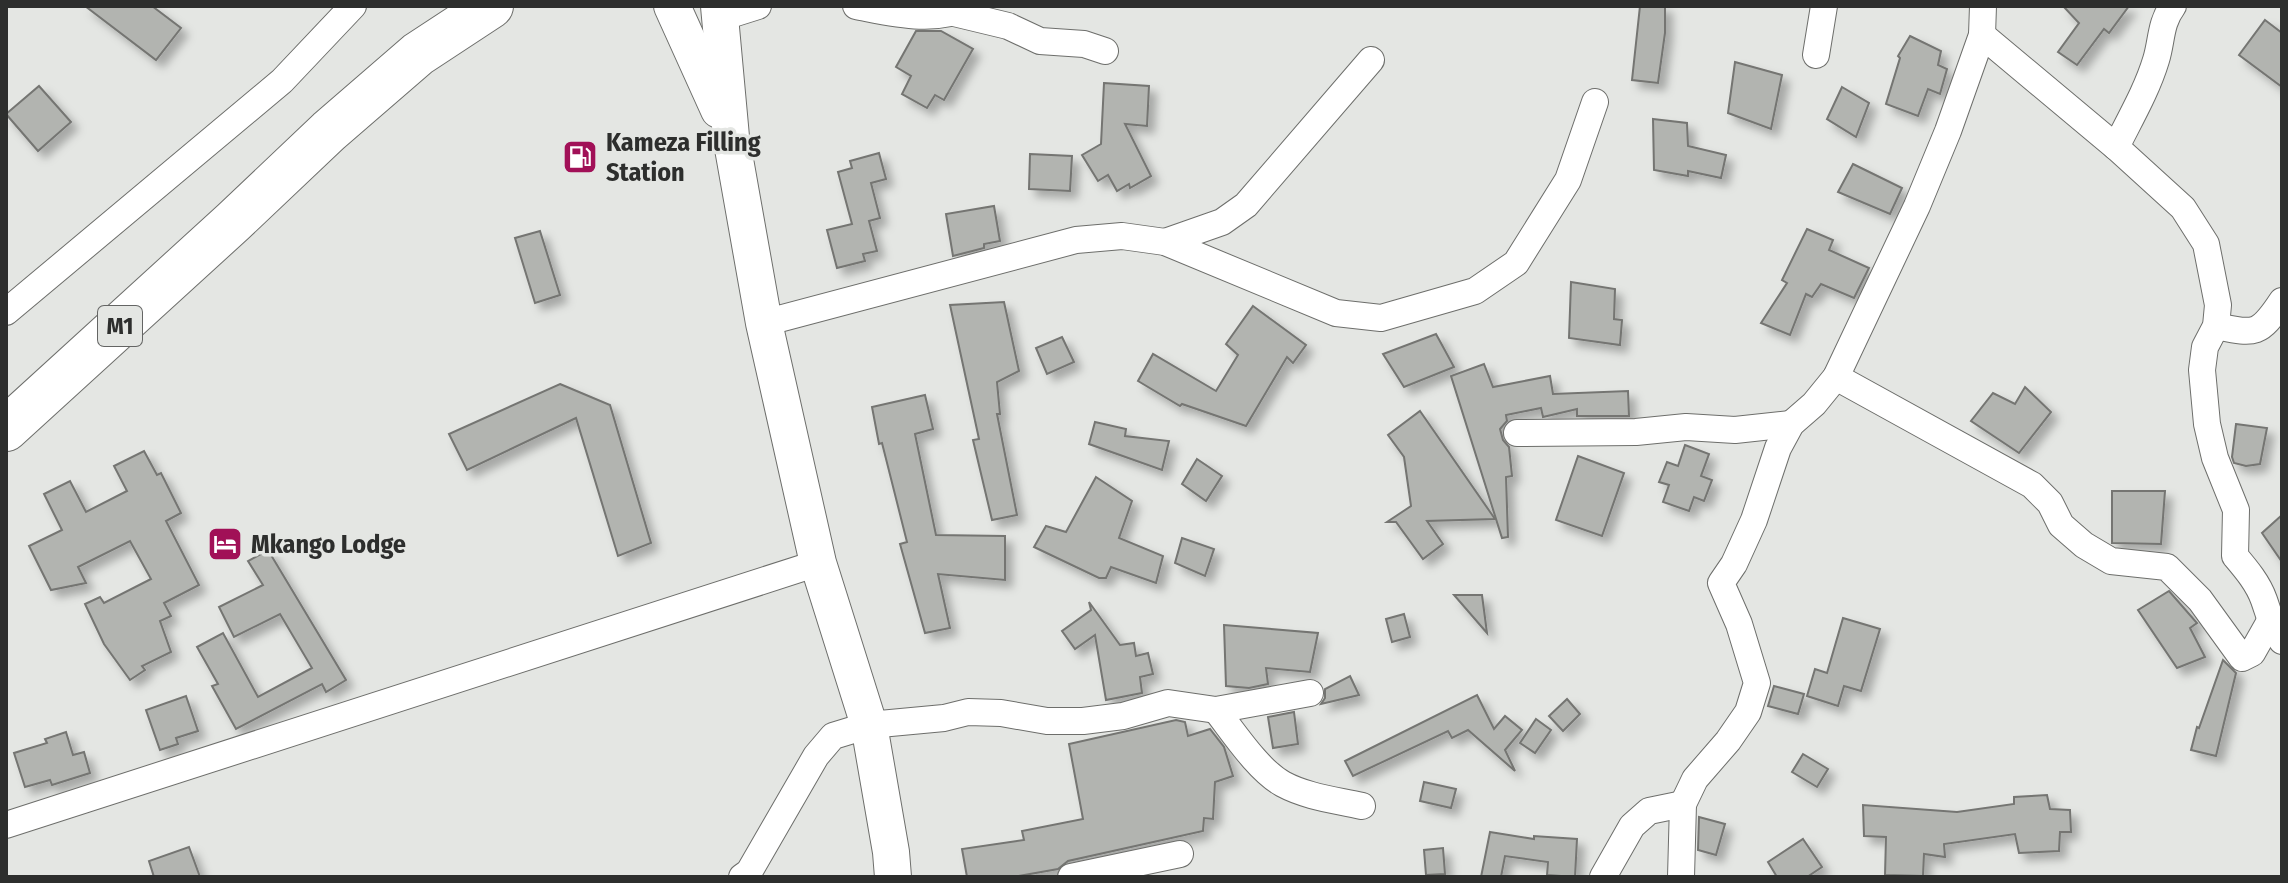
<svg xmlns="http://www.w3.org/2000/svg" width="2288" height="883" font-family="'Fira Sans Condensed',sans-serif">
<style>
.building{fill:#b2b4b0;stroke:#747572;stroke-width:2;filter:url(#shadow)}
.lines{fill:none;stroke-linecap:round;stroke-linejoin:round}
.street-casing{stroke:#6d6e6b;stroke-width:28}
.secondary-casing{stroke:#6d6e6b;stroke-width:38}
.highway-casing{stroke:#6d6e6b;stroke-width:46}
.street{stroke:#fff;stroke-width:26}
.secondary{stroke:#fff;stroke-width:36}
.highway{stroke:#fff;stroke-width:44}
.labels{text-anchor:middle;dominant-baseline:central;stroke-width:7;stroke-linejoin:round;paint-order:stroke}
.shield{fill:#e4e6e3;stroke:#646564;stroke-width:2}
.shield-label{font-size:24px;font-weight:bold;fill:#2d2e2d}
.poi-label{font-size:26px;font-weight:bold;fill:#2d2e2d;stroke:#e4e6e3;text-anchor:start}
</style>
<defs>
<filter id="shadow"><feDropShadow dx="7" dy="7" stdDeviation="4" flood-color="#0004"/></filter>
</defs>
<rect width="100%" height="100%" fill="#e4e6e3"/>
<g class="building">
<polygon points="85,6 152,6 181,28 156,60"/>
<polygon points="1640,6 1665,6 1665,33 1658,83 1632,80"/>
<polygon points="2063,6 2129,6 2109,33 2104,29 2077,65 2058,52 2079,23"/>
<polygon points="2265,20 2282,33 2282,87 2239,55"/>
<polygon points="916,31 941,31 973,49 944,100 935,95 927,108 902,94 911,76 896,67"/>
<polygon points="1910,36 1941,51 1938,65 1947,69 1940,94 1928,89 1918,116 1886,104 1900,58 1898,56"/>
<polygon points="1735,62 1782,75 1771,129 1728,113"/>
<polygon points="1104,83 1149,86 1147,126 1125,124 1151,176 1130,188 1129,184 1117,191 1108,175 1098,181 1082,155 1101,144"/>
<polygon points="39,86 71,122 38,151 6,114"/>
<polygon points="1842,87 1869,103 1856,137 1827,119"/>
<polygon points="1653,119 1687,123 1688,146 1726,155 1721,178 1688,171 1688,176 1654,170"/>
<polygon points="879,153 886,179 871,183 880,218 869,221 877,251 863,254 865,261 837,268 827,230 852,224 838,172 852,168 850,161"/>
<polygon points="1030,154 1072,156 1070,191 1029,189"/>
<polygon points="1853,164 1902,188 1890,214 1838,192"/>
<polygon points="994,206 1000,241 984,244 984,248 953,256 946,214"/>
<polygon points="1807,229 1833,240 1829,250 1869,268 1854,298 1821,284 1812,297 1806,294 1790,335 1761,323 1787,283 1782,280"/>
<polygon points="540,231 560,295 535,303 515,238"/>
<polygon points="1571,282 1615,289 1614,319 1622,320 1620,345 1569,338"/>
<polygon points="1004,302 1019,371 997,382 1000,414 997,414 1017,515 992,520 973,440 979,439 950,305"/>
<polygon points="1253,306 1306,345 1293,363 1287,357 1246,426 1182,404 1180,406 1138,381 1153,354 1216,391 1238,355 1226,344"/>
<polygon points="1436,334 1454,367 1404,387 1383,354"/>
<polygon points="1062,337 1074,362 1047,374 1036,348"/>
<polygon points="1484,364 1493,387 1550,376 1553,394 1628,391 1629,416 1577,416 1577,409 1543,417 1541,408 1506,415 1507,421 1500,429 1503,440 1509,447 1512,476 1506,477 1508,537 1502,538 1451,376"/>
<polygon points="560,384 610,405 651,543 618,556 576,418 467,470 449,434"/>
<polygon points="2025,387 2051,412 2019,453 1971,421 1993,393 2015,404"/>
<polygon points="925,395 933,429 915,434 936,535 1005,536 1005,580 938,574 950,628 925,633 900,544 907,542 882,443 879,444 872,407"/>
<polygon points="1420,411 1495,519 1427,521 1443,544 1423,559 1396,522 1387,522 1411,506 1404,457 1388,435"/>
<polygon points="1095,422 1126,429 1125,436 1169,441 1162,470 1089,444"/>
<polygon points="2236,424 2267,428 2260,464 2246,466 2234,463 2232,457"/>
<polygon points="1685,445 1709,454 1701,476 1712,480 1704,501 1694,497 1689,511 1663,502 1669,485 1659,482 1667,462 1678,466"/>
<polygon points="144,451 157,475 161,473 181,513 166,521 199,585 164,603 171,616 160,621 171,652 142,666 145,670 130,680 104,644 85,604 100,597 104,603 151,579 130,541 78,567 86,583 51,590 29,546 62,530 44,494 70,481 86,512 127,491 114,466"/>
<polygon points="1578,456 1624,473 1602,536 1556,520"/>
<polygon points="1197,459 1222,476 1206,501 1182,484"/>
<polygon points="1096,477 1132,501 1119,538 1163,556 1156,583 1111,567 1106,578 1099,578 1034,547 1046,526 1066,532"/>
<polygon points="2112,491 2165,491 2161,544 2112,543"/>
<polygon points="2282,515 2282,562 2262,533"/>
<polygon points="1182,538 1214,549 1205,576 1175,563"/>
<polygon points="268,550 346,680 326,692 322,684 236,729 212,686 218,684 197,647 223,633 258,697 312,668 280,614 234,637 219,607 263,585 248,561"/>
<polygon points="2169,591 2197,623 2190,628 2205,657 2177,668 2138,610"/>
<polygon points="1454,595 1482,595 1487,633"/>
<polygon points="1089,602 1120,645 1134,643 1136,656 1148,653 1153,674 1140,677 1142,693 1106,700 1095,635 1075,649 1062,631 1091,610"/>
<polygon points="1404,614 1410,637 1392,642 1386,619"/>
<polygon points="1843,618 1880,629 1861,691 1844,686 1838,706 1807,696 1815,669 1827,673"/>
<polygon points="1224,625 1318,633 1310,672 1266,668 1268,684 1249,688 1226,686"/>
<polygon points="2223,660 2236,673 2216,756 2191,750 2197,727 2199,728"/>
<polygon points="1350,676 1359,695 1321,704 1325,698 1325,689"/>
<polygon points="1774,686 1804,694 1798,714 1768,706"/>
<polygon points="1477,695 1494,729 1505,716 1522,730 1505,750 1515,771 1468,730 1452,738 1448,731 1353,776 1345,761"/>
<polygon points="186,696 198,731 176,738 178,744 160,750 146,710"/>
<polygon points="1567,699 1580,714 1563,731 1549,716"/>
<polygon points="1294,712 1298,744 1273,748 1268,717"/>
<polygon points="1536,719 1551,730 1535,753 1520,743"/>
<polygon points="1176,720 1185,722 1188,736 1210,729 1224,747 1233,776 1215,782 1213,819 1204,818 1203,831 1068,861 1058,869 1013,877 967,877 962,849 1024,840 1022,831 1083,819 1069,744"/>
<polygon points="66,732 73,755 84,752 90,773 52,785 50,780 25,787 14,753 47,743 45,739"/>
<polygon points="1803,754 1828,769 1817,787 1792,772"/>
<polygon points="1424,782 1456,789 1451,808 1420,801"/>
<polygon points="2047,795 2050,809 2070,810 2071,832 2060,832 2059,851 2019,853 2015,834 1944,844 1945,857 1924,854 1923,876 1885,875 1886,837 1864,836 1863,805 1957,812 2014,804 2014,797"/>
<polygon points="1699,817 1725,824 1716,855 1698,850"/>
<polygon points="1490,832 1534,839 1534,836 1577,839 1575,877 1547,875 1548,862 1505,856 1501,877 1481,877"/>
<polygon points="1803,839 1822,867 1807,877 1777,877 1768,862"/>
<polygon points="189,847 200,877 154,877 149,861"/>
<polygon points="1443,848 1445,874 1426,875 1424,850"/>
</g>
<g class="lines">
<g class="street-casing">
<g id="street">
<path d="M856,6C893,13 935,24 969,6"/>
<polyline points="954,13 1008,26 1040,41 1084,44 1105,51"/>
<polyline points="720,18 758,6"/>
<path d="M1982,35L2116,147L2183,208L2206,244L2218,305L2216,326L2205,347L2202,370L2207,424L2215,458L2236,510L2235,556C2246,569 2258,583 2264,600C2270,617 2271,625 2282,641"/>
<polyline points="1816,55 1824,6"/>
<path d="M2116,147C2130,119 2147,90 2156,60C2162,41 2160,23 2173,6"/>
<polyline points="1165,242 1222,222 1246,205 1371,60"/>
<polyline points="6,312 282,81 353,6"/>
<polyline points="764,323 1076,240 1122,236 1165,242 1336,313 1381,318 1475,291 1516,263 1568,180 1595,102"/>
<path d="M2216,326C2255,334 2259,336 2282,301"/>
<polyline points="1836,377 2032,485 2050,503 2061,525 2084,545 2111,561 2167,567 2200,600 2242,658 2252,653 2269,623"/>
<polyline points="1517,433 1636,432 1686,427 1735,430 1791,424"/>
<path d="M1216,710C1234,733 1258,770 1283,784C1307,797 1336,800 1362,806"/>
<polyline points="6,825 818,563"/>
<polyline points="742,877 749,872 816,756 833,736 869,725 944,718 968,712 1001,713 1047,721 1083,721 1123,716 1168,703 1216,710 1310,693"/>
<polyline points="1071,877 1180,854"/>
<polyline points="1603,877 1632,826 1649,811 1683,804"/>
<polyline points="1681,877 1683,804 1695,779 1728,741 1748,712 1757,683 1739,624 1721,583 1734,564 1754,520 1778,448 1791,424 1814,404 1836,377 1917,206 1948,131 1982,35 1983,6"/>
</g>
</g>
<g class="secondary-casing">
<g id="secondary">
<polyline points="672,6 719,110"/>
<polyline points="719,6 731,137 764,323 818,563 869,725 891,852 893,877"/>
</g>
</g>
<g class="highway-casing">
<polyline id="highway" points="6,429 233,222 329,131 418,54 491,6"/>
</g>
<use href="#street" class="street"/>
<use href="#secondary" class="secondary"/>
<use href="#highway" class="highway"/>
</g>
<defs>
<g id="fuel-square" transform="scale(1.8)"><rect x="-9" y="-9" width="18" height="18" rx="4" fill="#a11057" stroke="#e4e6e3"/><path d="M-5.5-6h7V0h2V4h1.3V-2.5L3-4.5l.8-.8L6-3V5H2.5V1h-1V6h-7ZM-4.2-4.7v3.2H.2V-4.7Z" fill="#fff"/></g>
<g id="hotel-square" transform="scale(1.8)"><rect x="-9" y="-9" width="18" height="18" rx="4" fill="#a11057" stroke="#e4e6e3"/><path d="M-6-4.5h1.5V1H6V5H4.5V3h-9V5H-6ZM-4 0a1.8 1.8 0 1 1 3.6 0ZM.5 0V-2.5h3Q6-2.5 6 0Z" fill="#fff"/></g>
</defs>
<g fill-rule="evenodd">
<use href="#fuel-square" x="580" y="157"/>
<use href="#hotel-square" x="225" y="544"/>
</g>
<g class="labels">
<rect class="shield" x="98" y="306" width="44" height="40" rx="6"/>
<g class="shield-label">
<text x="120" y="326">M1</text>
</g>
<g class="poi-label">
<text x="606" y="142">Kameza Filling<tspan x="606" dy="30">Station</tspan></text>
<text x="251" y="544">Mkango Lodge</text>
</g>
</g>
<rect width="2288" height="883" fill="none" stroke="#2d2e2d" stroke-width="16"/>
</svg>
